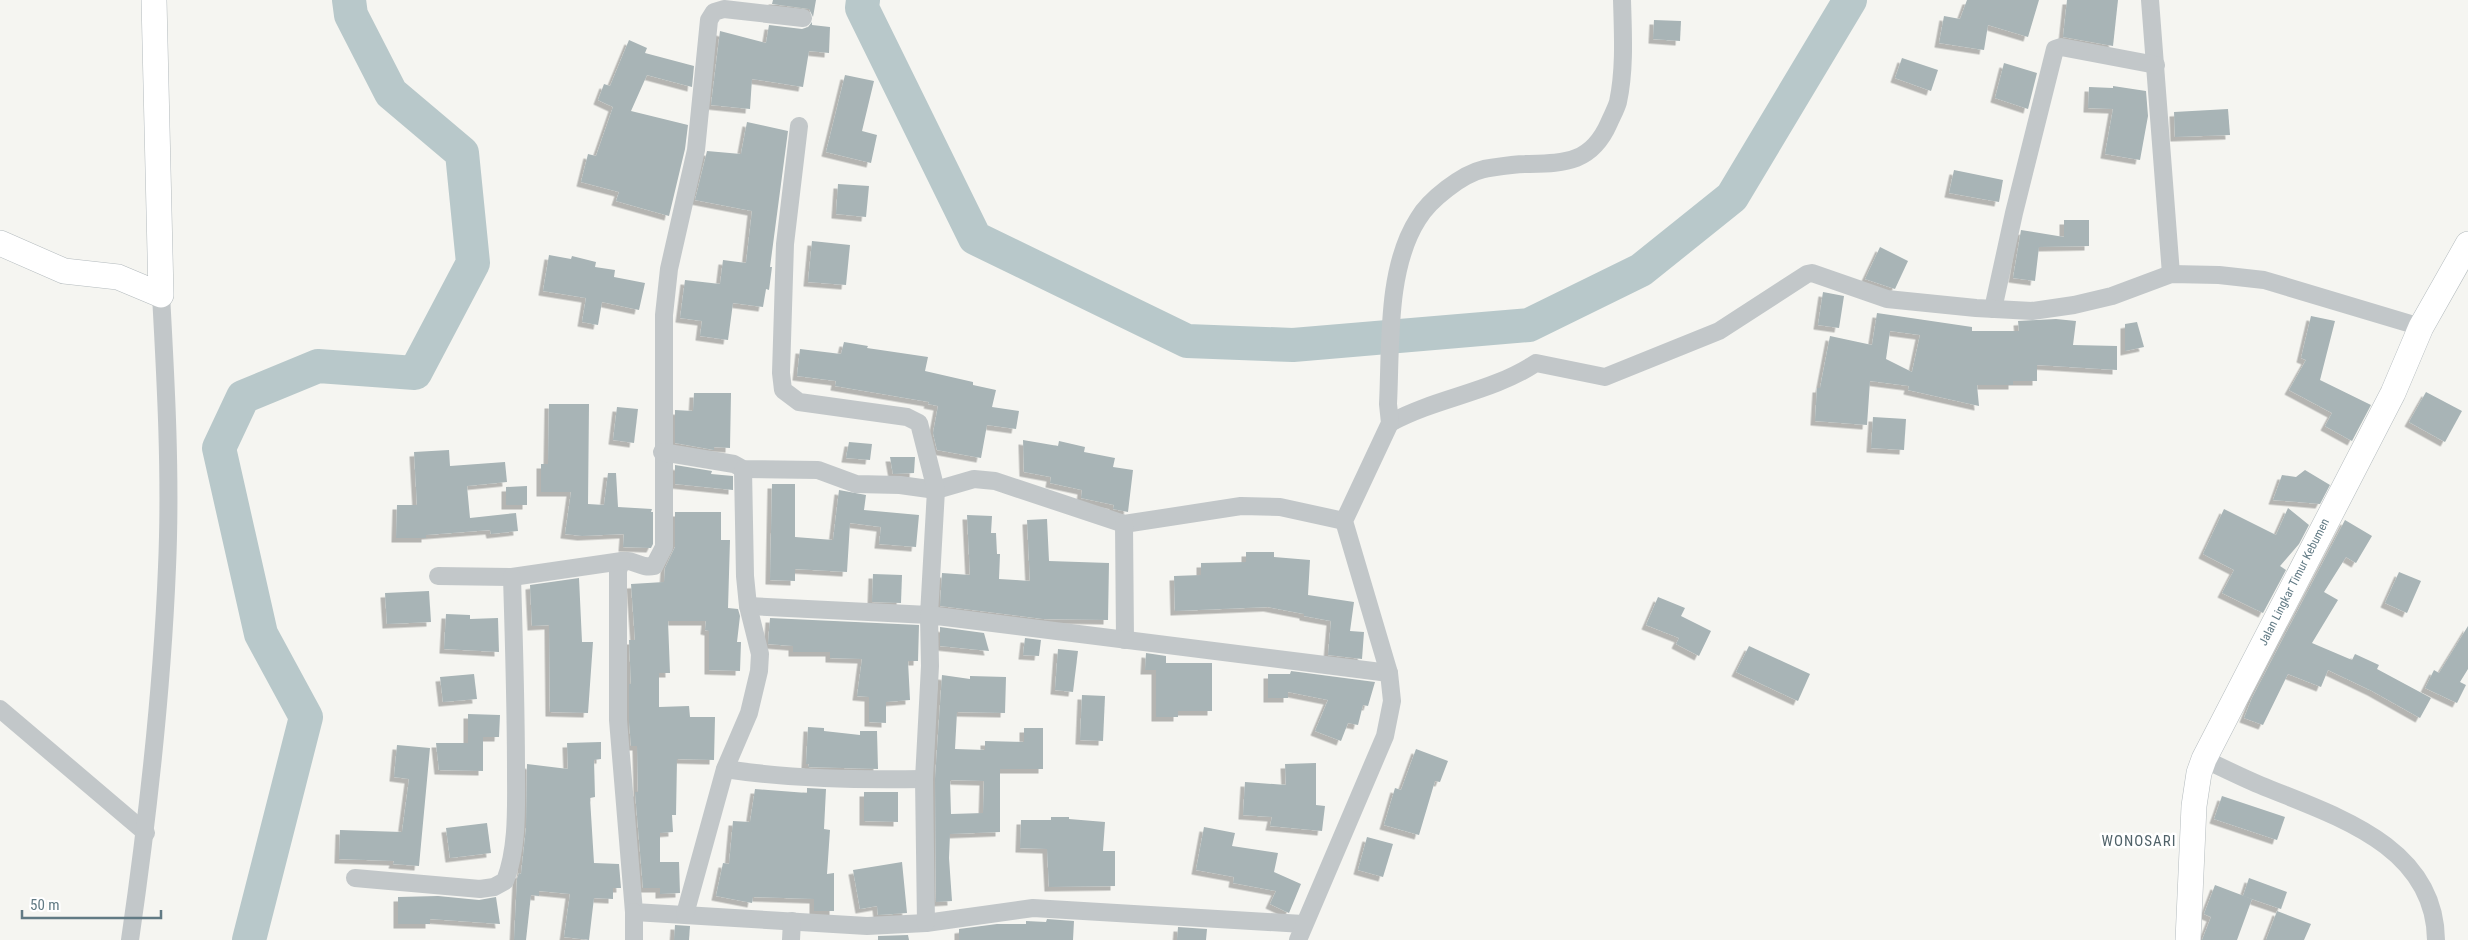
<svg xmlns="http://www.w3.org/2000/svg" width="2468" height="940" font-family="'Roboto Condensed',sans-serif">
<style>
.lines{fill:none;stroke-linecap:round;stroke-linejoin:round}
.river{stroke:#b8c8ca;stroke-width:34}
.building{fill:#a8b4b6;fill-rule:evenodd;filter:url(#shadow)}
.secondary-casing{stroke:#b4bbbe;stroke-width:26}
.street{stroke:#c2c7c9;stroke-width:18}
.secondary{stroke:#fff;stroke-width:25}
.labels{text-anchor:middle;dominant-baseline:central;stroke-width:5;stroke-linejoin:round;paint-order:stroke}
.street-label{font-size:12px;fill:#617a84;stroke:#fff}
.quarter-label{font-size:15px;letter-spacing:1px;fill:#506269;stroke:#fff}
</style>
<defs>
<filter id="shadow"><feDropShadow dx="-4.5" dy="4.5" stdDeviation="0" flood-color="#0004"/></filter>
</defs>
<rect width="100%" height="100%" fill="#f5f5f1"/>
<g class="lines">
<g class="river">
<polyline points="863,0 862,8 975,238 1187,341 1293,345 1529,325 1641,270 1732,197 1850,0"/>
<polyline points="249,940 306,717 261,634 219,448 243,397 318,366 415,373 473,263 462,153 391,93 351,15 349,0"/>
</g>
</g>
<g class="building">
<polygon points="773,0 816,0 813,17 809,9 772,4"/>
<polygon points="1967,0 2039,0 2028,37 1988,25 1984,50 1939,43 1944,16 1960,19"/>
<polygon points="2067,0 2118,0 2113,46 2063,37"/>
<polygon points="1654,20 1681,21 1680,41 1653,39"/>
<polygon points="812,22 812,25 830,27 829,53 809,51 803,87 752,79 750,109 711,105 720,31 766,43 769,25 802,29 808,27"/>
<polygon points="629,40 647,48 645,53 694,66 692,87 647,75 631,111 688,125 685,149 669,216 616,201 619,192 581,182 588,154 596,156 613,107 598,100 604,84 610,86"/>
<polygon points="1902,58 1938,70 1931,91 1895,78"/>
<polygon points="2004,63 2037,73 2028,109 1995,98"/>
<polygon points="845,75 874,81 862,131 877,135 871,163 826,152"/>
<polygon points="2113,86 2146,91 2148,116 2140,160 2105,154 2113,109 2088,108 2089,87 2113,88"/>
<polygon points="2228,109 2230,135 2175,137 2174,112"/>
<polygon points="747,122 788,131 770,267 772,267 769,290 766,289 763,307 733,303 728,340 700,336 702,321 680,318 685,280 720,284 723,260 746,263 752,211 695,200 707,151 741,154"/>
<polygon points="1954,170 2003,180 1999,202 1949,193"/>
<polygon points="838,184 869,186 866,217 836,214"/>
<polygon points="2064,220 2089,220 2089,246 2039,247 2035,281 2013,278 2021,230 2064,237"/>
<polygon points="812,241 850,245 846,285 808,282"/>
<polygon points="1880,247 1908,261 1895,289 1865,279"/>
<polygon points="549,255 571,259 572,256 596,262 595,267 615,270 614,277 645,283 639,310 602,302 598,325 582,322 586,298 543,291"/>
<polygon points="1823,292 1844,296 1839,328 1818,325"/>
<path d="M1877,313L1972,327V331H2019L2018,321L2056,319L2076,321L2073,345L2117,346V370L2037,365V381H2013V385H1977L1979,406L1908,390L1909,386L1870,381L1867,425L1815,421L1817,388H1820L1830,336L1872,345ZM1890,331L1920,335L1912,372L1886,359Z"/>
<polygon points="2311,316 2335,321 2320,380 2371,405 2352,441 2325,426 2332,413 2289,390 2306,360 2301,358"/>
<polygon points="2137,322 2144,347 2125,351 2125,324"/>
<polygon points="844,342 868,346 867,348 928,357 925,371 973,382 973,385 996,390 992,407 1019,411 1016,429 987,425 981,458 937,450 933,433 938,406 928,404 929,402 835,386 836,381 797,376 800,349 841,354"/>
<polygon points="2426,392 2462,411 2445,442 2409,422"/>
<polygon points="694,393 731,393 730,448 714,447 714,450 675,443 675,410 693,411"/>
<polygon points="549,404 589,404 588,504 604,505 608,473 616,473 618,507 652,509 651,512 653,512 653,544 651,548 623,547 624,534 582,536 565,534 571,492 541,492 541,464 548,464"/>
<polygon points="617,407 638,409 634,443 613,440"/>
<polygon points="1873,417 1906,419 1904,450 1871,448"/>
<polygon points="1023,440 1058,446 1059,441 1085,447 1084,452 1115,458 1113,467 1133,470 1128,512 1113,509 1114,505 1081,498 1082,490 1050,483 1051,477 1024,472"/>
<polygon points="849,442 872,444 870,460 846,458"/>
<polygon points="449,450 450,466 505,462 507,482 467,486 470,518 516,513 518,531 491,534 490,530 426,535 426,538 396,538 397,505 417,505 414,452"/>
<polygon points="890,457 915,457 914,473 893,474"/>
<polygon points="675,465 712,471 711,474 733,476 733,490 675,484"/>
<polygon points="2305,470 2330,485 2320,504 2273,500 2282,475 2296,477"/>
<polygon points="772,484 795,484 795,537 833,540 839,490 866,495 864,510 919,515 916,547 879,544 881,527 850,523 847,572 795,569 795,581 770,580"/>
<polygon points="527,486 527,505 506,505 506,487"/>
<polygon points="2288,508 2309,525 2299,544 2280,566 2286,570 2263,613 2222,593 2234,570 2203,554 2224,509 2276,535"/>
<polygon points="675,512 721,512 721,540 730,540 728,608 738,609 740,616 737,642 741,642 740,671 709,670 709,631 705,630 706,621 668,621 670,673 659,673 659,707 689,706 690,717 715,717 714,760 677,759 676,815 672,815 673,832 660,833 660,862 679,862 680,893 660,894 660,888 643,888 635,792 638,792 637,746 631,746 629,722 629,684 631,684 629,640 635,640 631,584 664,582 665,568 675,547"/>
<polygon points="967,515 992,516 991,533 996,533 997,554 1000,554 999,579 1030,581 1027,520 1047,519 1049,561 1109,563 1108,620 1043,619 940,606 942,573 970,575"/>
<polygon points="2345,520 2372,536 2356,563 2346,557 2324,592 2338,600 2312,643 2352,660 2355,654 2379,665 2377,669 2431,698 2420,718 2372,691 2328,670 2321,687 2288,674 2263,725 2244,718 2252,698"/>
<polygon points="1246,552 1274,552 1274,557 1310,560 1308,595 1354,602 1350,631 1364,632 1362,659 1328,655 1331,621 1304,616 1304,614 1268,607 1175,611 1174,576 1201,575 1201,563 1246,562"/>
<polygon points="2399,572 2421,581 2407,613 2385,603"/>
<polygon points="873,574 902,575 901,603 872,602"/>
<polygon points="579,578 582,642 593,642 588,713 550,712 549,625 532,626 530,585"/>
<polygon points="429,591 431,622 387,624 385,593"/>
<polygon points="1658,597 1685,608 1681,616 1711,631 1699,656 1676,644 1679,638 1646,625"/>
<polygon points="446,614 470,615 470,619 498,618 499,652 444,649"/>
<polygon points="770,618 919,625 918,661 908,661 910,700 886,702 886,723 869,722 869,697 857,696 862,659 830,658 830,652 793,652 793,646 768,644"/>
<polygon points="2468,626 2468,669 2460,682 2466,685 2457,703 2425,688 2434,670 2439,673"/>
<polygon points="940,627 984,633 989,651 940,646"/>
<polygon points="1025,638 1041,640 1039,656 1023,655"/>
<polygon points="1749,646 1810,674 1798,701 1736,672"/>
<polygon points="1058,649 1078,651 1073,692 1055,690"/>
<polygon points="1146,653 1166,656 1166,663 1212,663 1212,711 1178,711 1178,717 1156,717 1156,670 1145,670"/>
<polygon points="1291,671 1375,682 1368,706 1363,705 1358,725 1348,723 1341,741 1315,731 1328,700 1288,692 1288,698 1268,698 1268,674 1290,674"/>
<polygon points="474,674 477,699 443,702 440,677"/>
<path d="M942,675L970,679V676L1006,677L1005,713L957,712L955,749L985,750V741L1024,742V728H1043V769H1000V832L950,834L949,858L952,901L936,902L935,779ZM950,780L984,781L983,813L951,814Z"/>
<polygon points="1082,695 1105,696 1103,741 1080,740"/>
<polygon points="468,714 500,715 499,737 483,737 483,771 439,770 436,743 468,743"/>
<polygon points="808,727 824,728 824,731 860,735 860,731 877,731 878,769 808,767 809,764 806,764"/>
<polygon points="601,742 601,759 594,760 595,797 590,798 594,863 619,864 621,888 613,888 613,899 594,898 589,940 564,937 570,894 539,891 539,896 531,895 526,940 514,940 517,879 519,873 521,874 526,828 527,764 568,769 567,743"/>
<polygon points="397,745 430,748 419,866 393,864 394,861 339,859 340,830 402,832 409,779 394,777"/>
<polygon points="1416,749 1448,761 1440,782 1435,781 1419,835 1384,825 1395,788 1401,790"/>
<polygon points="1316,763 1316,805 1325,806 1322,831 1270,826 1272,817 1243,815 1245,782 1286,785 1285,764"/>
<polygon points="807,788 826,789 824,829 830,830 827,874 834,873 834,911 814,911 814,899 753,897 752,903 716,896 723,863 729,864 733,821 750,822 755,789 807,793"/>
<polygon points="864,792 898,792 898,822 864,821"/>
<polygon points="2222,796 2285,817 2277,840 2214,819"/>
<polygon points="1051,817 1069,817 1069,819 1105,822 1103,851 1115,851 1115,886 1049,887 1047,849 1020,848 1021,820 1051,820"/>
<polygon points="487,823 491,853 450,858 446,828"/>
<polygon points="1204,827 1235,833 1232,846 1278,853 1274,872 1301,884 1289,913 1270,904 1276,891 1233,883 1234,877 1196,870"/>
<polygon points="1367,837 1393,844 1383,877 1358,870"/>
<polygon points="902,862 907,913 878,915 877,906 860,909 853,870"/>
<polygon points="2249,878 2287,892 2281,909 2243,896"/>
<polygon points="2215,885 2252,899 2237,940 2202,940 2211,917 2204,914"/>
<polygon points="438,896 479,900 496,897 500,924 430,919 430,924 398,924 398,897"/>
<polygon points="2277,911 2311,924 2304,940 2266,940"/>
<polygon points="1047,919 1074,921 1073,940 959,940 959,929 997,924 1026,924 1026,921 1046,922"/>
<polygon points="675,925 690,926 689,940 674,940"/>
<polygon points="1178,927 1207,929 1206,940 1177,940"/>
<polygon points="908,935 909,940 878,940 878,936"/>
</g>
<g class="lines">
<g class="secondary-casing">
<g id="secondary">
<polyline points="0,243 64,271 118,277 161,295 154,0"/>
<polyline points="2188,940 2194,806 2199,773 2204,759 2393,393 2421,327 2468,244"/>
</g>
</g>
<g class="street">
<polyline points="2150,0 2171,274"/>
<path d="M803,18L724,9L714,12L709,20L696,150L669,269L664,315V547L654,566C641,569 634,559 622,561L618,570V720L634,912L867,926L926,923L1033,908L1303,924"/>
<polyline points="1993,309 2014,213 2055,49 2061,47 2156,65"/>
<path d="M1390,423C1438,397 1490,393 1536,363L1605,377L1719,331L1807,274L1812,273L1887,299L1976,308L2032,311L2074,305L2112,296L2171,274L2219,275L2264,280L2421,327"/>
<polyline points="662,452 734,464 743,469 818,470 856,484 900,485 936,490 974,479 995,481 1124,524 1241,506 1280,507 1344,521"/>
<polyline points="1124,524 1125,640"/>
<polyline points="438,576 512,577 622,561"/>
<polyline points="748,606 929,615 936,490 919,423 907,417 799,402 783,390 781,373 785,244 799,126"/>
<polyline points="0,709 146,833"/>
<path d="M2204,759C2223,768 2241,777 2260,785C2332,815 2435,844 2436,940"/>
<path d="M725,769C791,779 857,780 924,779"/>
<path d="M355,878L480,889L494,887L505,881C518,848 516,806 516,771C516,706 514,642 512,577"/>
<polyline points="634,912 634,940"/>
<polyline points="685,914 725,769 749,713 759,671 760,654 748,606 745,576 743,469"/>
<polyline points="926,923 924,779 930,666 929,615 1389,673"/>
<path d="M130,940C148,816 162,692 167,567C171,477 166,385 161,295"/>
<polyline points="791,940 792,921"/>
<path d="M1298,940L1385,736L1392,701L1389,673L1344,521L1390,423L1388,404C1391,346 1386,269 1418,219C1429,200 1462,174 1484,169C1497,167 1512,164 1525,164C1564,163 1591,164 1609,123C1612,116 1616,109 1618,102C1625,69 1623,34 1622,0"/>
</g>
<use href="#secondary" class="secondary"/>
</g>
<g class="labels">
<g class="street-label">
<text transform="translate(2294 582) rotate(-63)">Jalan Lingkar Timur Kebumen</text>
</g>
<g class="quarter-label">
<text x="2139" y="841">WONOSARI</text>
</g>
</g>
<path d="M22 910v8h139v-8" fill="none" stroke="#617a84" stroke-width="2.5"/>
<text x="30" y="910" font-size="15" fill="#617a84" stroke="#ffffff" stroke-width="4" paint-order="stroke">50 m</text>
</svg>
